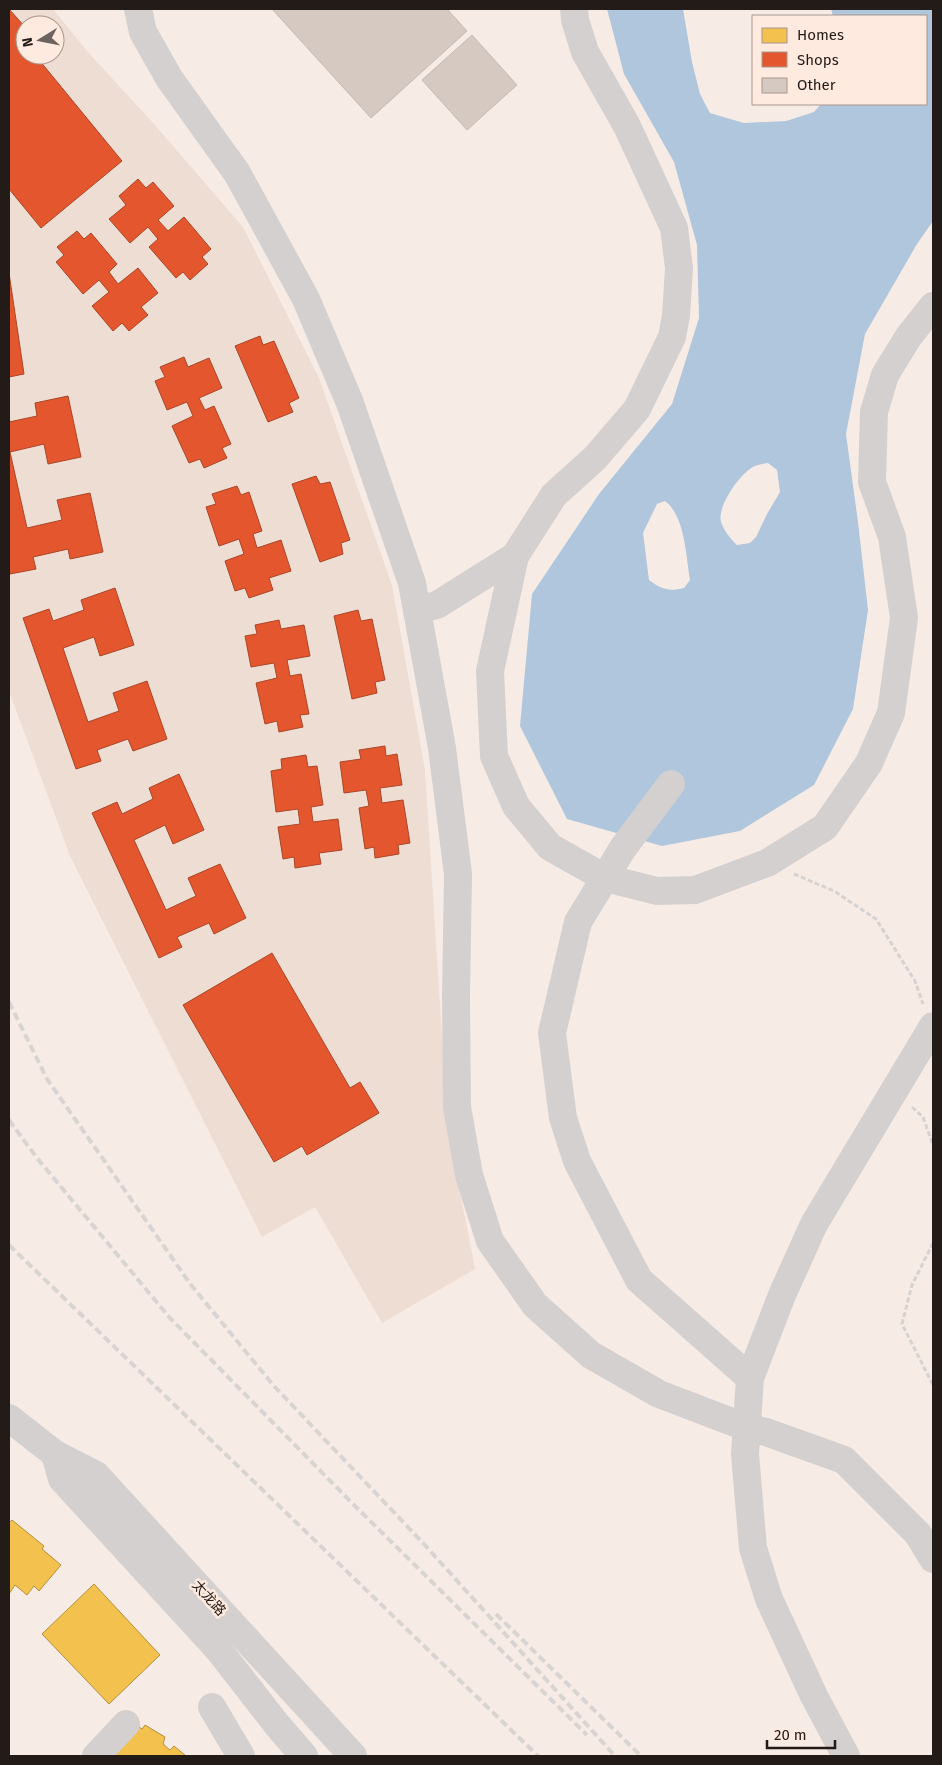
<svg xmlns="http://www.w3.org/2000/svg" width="942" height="1765" font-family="'Fira Sans','Noto Sans SC',sans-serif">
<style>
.commercial{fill:#eeddd3;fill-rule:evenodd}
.water{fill:#b0c6dd;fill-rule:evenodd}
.homes{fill:#f2c14e;stroke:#b48f3e}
.shops{fill:#e4572e;stroke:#aa4527}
.building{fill:#d6c9c1;stroke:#c4bbb6}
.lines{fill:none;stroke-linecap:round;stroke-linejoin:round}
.path{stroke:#d6d2d1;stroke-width:3;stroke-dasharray:5 2.5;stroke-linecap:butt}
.minor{stroke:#d4d0cf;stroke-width:28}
.rail{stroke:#d8d4d2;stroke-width:4;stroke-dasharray:8 4;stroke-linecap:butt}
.labels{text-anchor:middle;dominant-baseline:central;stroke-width:5;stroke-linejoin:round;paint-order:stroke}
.street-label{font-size:14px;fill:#221b17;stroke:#feeade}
</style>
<rect width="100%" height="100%" fill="#f7ece5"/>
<path class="commercial" d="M9,9H53L88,52L154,124L243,227L319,378L392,585L425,770L448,1130L475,1269L382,1323L315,1207L262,1237L70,856L9,691ZM25,25H55V55H25Z"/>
<path class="water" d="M607,9H683L692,62L700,94L710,113L744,123L786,121L814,112L821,104H926V16H833L831,9H933V221L917,244L865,334L846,434L858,522L868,610L853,709L814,785L740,831L662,846L567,819L520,726L532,594L599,494L672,404L699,318L697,245L674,162L624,74ZM768,463L777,470L780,492L767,514L756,537L750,543L737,545C731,539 724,531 721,522C717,507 738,477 750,469C754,465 762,464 768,463ZM665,501C685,516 686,556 690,580L684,588C669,592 661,589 649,580L643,533L657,504Z"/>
<g class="homes">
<polygon points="12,1520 44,1546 42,1549 61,1565 39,1591 34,1586 27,1595 15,1585 9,1594 9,1523"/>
<polygon points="94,1584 160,1655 109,1704 42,1634"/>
<polygon points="133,1723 142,1729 145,1725 165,1737 163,1744 170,1750 174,1746 186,1756 114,1756"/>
</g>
<g class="shops">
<polygon points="9,9 25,27 25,55 35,55 122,161 41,228 9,189"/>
<polygon points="138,179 146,188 153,182 174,206 158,220 168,231 184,217 211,249 202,257 208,264 190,280 183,272 176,278 149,247 158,239 148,227 130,243 109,219 126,205 119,196"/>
<polygon points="77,231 84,239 91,233 117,264 109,272 118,284 138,268 158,293 141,307 148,315 129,331 122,323 113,331 92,306 109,292 99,280 83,294 56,262 64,255 57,247"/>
<polygon points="9,273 24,374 9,377"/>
<polygon points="260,336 263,345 274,341 299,398 289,403 293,412 268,422 235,346"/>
<polygon points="184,357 188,367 209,358 222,388 199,398 205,410 214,406 231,444 222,448 227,458 204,468 200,459 189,463 172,426 193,416 187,402 167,410 155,381 165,377 160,367"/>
<polygon points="68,396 81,457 48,464 44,444 10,452 27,528 62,520 57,500 90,493 103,552 70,559 68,549 33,557 36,569 10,574 9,568 9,422 37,416 35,403"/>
<polygon points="316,476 320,484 330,482 350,540 341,543 343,554 320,562 292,484"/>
<polygon points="237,486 241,495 249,492 262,531 253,534 257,548 281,540 291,571 269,578 273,590 249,598 245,588 235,591 225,561 244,554 239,539 219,546 206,507 216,504 212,494"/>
<polygon points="115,588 134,645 100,656 94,637 63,648 88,722 119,711 113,693 147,681 167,739 133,751 128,739 97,750 101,761 76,769 23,618 49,609 53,621 84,610 81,600"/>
<polygon points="358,610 361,621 372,619 385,680 375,682 377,693 352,699 334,616"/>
<polygon points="279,620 281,629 304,625 310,656 287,660 290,676 301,674 309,714 300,715 303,727 279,732 277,721 265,724 256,683 277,678 274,663 251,667 245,636 257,634 255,625"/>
<polygon points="385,746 386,756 397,754 402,785 380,788 382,803 403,800 410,843 398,845 399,854 375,858 374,847 365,849 359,808 369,806 366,790 344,793 340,762 361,759 359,750"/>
<polygon points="306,755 308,767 317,766 323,805 311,807 313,822 338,819 342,850 319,853 321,864 295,868 294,857 283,859 278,827 300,824 298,809 276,812 271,771 282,769 281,759"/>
<polygon points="179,774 204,830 173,844 165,825 134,840 166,910 196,896 188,878 220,864 246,918 214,934 209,923 177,937 182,947 159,958 92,813 117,802 122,814 153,799 149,788"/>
<polygon points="272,953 350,1088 360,1082 379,1113 307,1155 302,1146 274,1162 183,1005"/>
</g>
<g class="building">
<polygon points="272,9 447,9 467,31 371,118"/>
<polygon points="472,35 517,85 467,130 422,80"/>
</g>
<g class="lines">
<g class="path">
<polyline points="794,874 834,891 876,919 915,981 923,1004"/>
<polyline points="912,1107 923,1117 933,1145"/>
<polyline points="933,1243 912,1285 902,1324 933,1385"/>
</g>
<g class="minor">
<polyline points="138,9 143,32 169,78 237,173 306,299 350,403 412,583 442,748 458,874 456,998 457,1107 469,1175 490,1241 535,1305 591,1355 659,1394 748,1428 766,1432 844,1460 918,1534 933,1559"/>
<polyline points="574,9 575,20 585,52 627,126 674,228 679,268 676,316 672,337 637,409 595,458 554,495 515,556 490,671 494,756 516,806 550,847 605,878 657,891 695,890 767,863 825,827 869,763 891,713 904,618 892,537 872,482 874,412 885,375 909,336 933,306"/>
<polyline points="417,610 437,605 515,556"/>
<polyline points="671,784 623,848 578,922 552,1033 563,1118 577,1161 639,1280 750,1378 782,1295 814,1224 933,1026"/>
<polyline points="750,1378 745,1454 753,1548 769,1599 814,1696 846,1756"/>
<polyline points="9,1418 55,1454 96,1475 353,1756"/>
<polyline points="55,1454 62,1479 218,1649 278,1726 304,1756"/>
<polyline points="212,1707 241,1756"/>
<polyline points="96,1756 126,1724"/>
</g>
<g class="rail">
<polyline points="9,1002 47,1079 191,1285 274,1386 423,1543 615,1756"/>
<polyline points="9,1120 37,1158 169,1317 354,1505 587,1735"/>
<polyline points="9,1245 538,1756"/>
<polyline points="496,1614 641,1756"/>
</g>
</g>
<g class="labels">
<g class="street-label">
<text transform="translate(209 1598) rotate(48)">太龙路</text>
</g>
</g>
<rect width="942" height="1765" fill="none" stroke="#221b17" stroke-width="20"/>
<rect x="752" y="15" width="175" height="90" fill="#feeade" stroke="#a6978e"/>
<rect x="762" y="28" width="25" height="15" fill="#f2c14e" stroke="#a6978e"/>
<text x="797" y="40" font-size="15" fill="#221b17">Homes</text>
<rect x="762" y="52" width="25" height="15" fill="#e4572e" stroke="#a6978e"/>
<text x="797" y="65" font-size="15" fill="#221b17">Shops</text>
<rect x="762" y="78" width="25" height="15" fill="#d6c9c1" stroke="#a6978e"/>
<text x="797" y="90" font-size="15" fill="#221b17">Other</text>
<g transform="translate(40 40) rotate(260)"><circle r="24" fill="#feeade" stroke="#a6978e"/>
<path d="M0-4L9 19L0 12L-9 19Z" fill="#6d645f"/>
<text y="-8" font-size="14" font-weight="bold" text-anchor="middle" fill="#221b17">N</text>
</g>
<path d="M767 1740v8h68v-8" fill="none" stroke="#221b17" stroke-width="2.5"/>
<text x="774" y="1740" font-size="15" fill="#221b17" stroke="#feeade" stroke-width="4" paint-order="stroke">20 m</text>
</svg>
